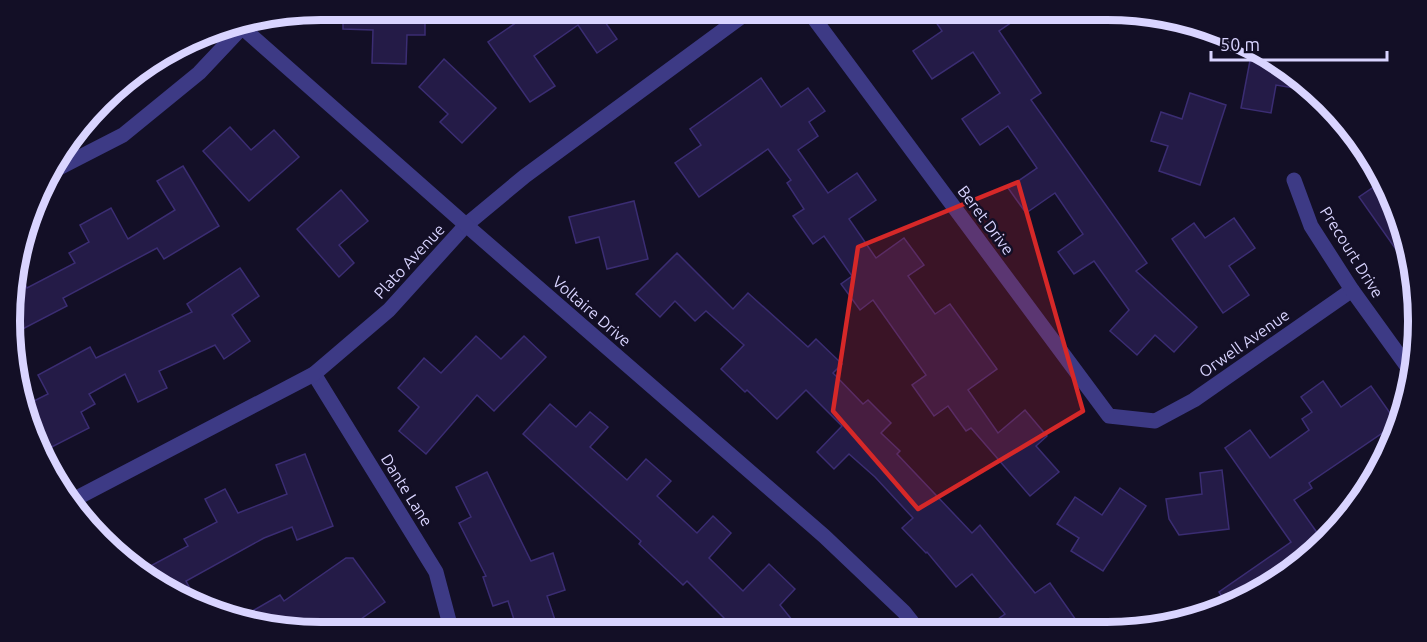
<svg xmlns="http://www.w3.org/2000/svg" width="1427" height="642" font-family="Ubuntu,sans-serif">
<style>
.building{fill:#241b47;stroke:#3b2d73;stroke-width:1.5}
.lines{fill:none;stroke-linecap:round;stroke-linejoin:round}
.minor{stroke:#3d3a85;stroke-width:15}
.tertiary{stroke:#3d3a85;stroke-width:15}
.marked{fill:#d62828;fill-opacity:0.2;stroke:#d62828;stroke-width:4.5;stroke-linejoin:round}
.labels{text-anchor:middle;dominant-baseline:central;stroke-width:5;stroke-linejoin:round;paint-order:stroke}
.street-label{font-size:16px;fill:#d9d4ff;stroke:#130f26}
.rim{fill:none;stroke:#d9d4ff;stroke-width:8}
</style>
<rect width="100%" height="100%" fill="#130f26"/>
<g class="building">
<polygon points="343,9 425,9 425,35 407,35 406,64 372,63 373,30 343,29"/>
<polygon points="536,9 602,9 598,12 617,39 597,53 578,25 534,56 555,86 530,102 488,42"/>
<polygon points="927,9 1003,9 1012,22 999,31 1041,93 1031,100 1147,263 1136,271 1197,327 1174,352 1155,335 1137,355 1110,331 1129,310 1094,261 1074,274 1058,252 1083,234 1055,193 1026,213 1008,188 1037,168 1008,126 980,145 962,119 1000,93 973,52 932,79 913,51 942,31"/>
<polygon points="1252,50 1313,91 1276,85 1271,113 1241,108"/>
<polygon points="444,59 496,108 462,143 440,122 448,114 419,87"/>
<polygon points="761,78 781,107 808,88 825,111 809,122 818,136 798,150 828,193 857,173 876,200 849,219 876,258 904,238 924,265 908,276 935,314 950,304 997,369 968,390 998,433 1025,410 1047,436 1036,446 1059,472 1030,496 971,428 966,431 948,406 934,416 912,385 926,375 873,300 860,310 841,284 852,276 824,236 813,244 793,216 804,209 787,183 791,180 768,149 699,197 675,163 701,145 690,129"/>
<polygon points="1190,93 1226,105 1200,185 1159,171 1168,146 1151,141 1161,112 1182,119"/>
<polygon points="230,127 251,150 274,130 299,157 249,201 203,151"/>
<polygon points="183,166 219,226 164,259 157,248 63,298 67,306 13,334 15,263 27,288 75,263 69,253 89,242 80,225 111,208 128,239 175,210 157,181"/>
<polygon points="1381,182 1394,201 1407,265 1359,197"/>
<polygon points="341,190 368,221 339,245 354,263 339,277 297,229"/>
<polygon points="634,201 648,259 607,269 599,237 576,243 569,217"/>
<polygon points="1234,218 1255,248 1229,266 1249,295 1223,313 1172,239 1194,223 1205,238"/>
<polygon points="677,253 733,309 748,293 808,347 816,339 842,364 833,373 863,404 868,400 891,423 881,433 900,451 897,454 972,533 980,525 1035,593 1050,583 1083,630 981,631 1005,614 972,574 956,587 927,552 926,553 902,528 913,518 875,477 849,454 834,469 817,452 842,426 806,390 777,419 747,390 745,392 721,369 744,345 706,311 695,321 675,301 660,317 636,294"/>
<polygon points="240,268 259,296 232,315 250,341 224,359 215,345 159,371 167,388 138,402 125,374 89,394 95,404 81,412 89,428 42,452 26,405 48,394 38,375 90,347 96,358 192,312 187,304"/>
<polygon points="476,336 501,359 524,336 546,357 494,411 477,395 426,454 399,431 419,407 398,388 424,358 441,373"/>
<polygon points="1323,381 1341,407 1371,386 1397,423 1309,483 1312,488 1294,500 1323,541 1296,568 1229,607 1219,592 1291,542 1225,448 1250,430 1270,458 1309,430 1302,419 1312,412 1301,397"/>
<polygon points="550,404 576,427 590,412 608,427 590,447 627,480 646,459 671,481 657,496 697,533 713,516 731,533 709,558 743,591 769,564 795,589 780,605 801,631 710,632 724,618 687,581 683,585 639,544 641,541 523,434"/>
<polygon points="305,454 333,526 297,540 292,527 264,538 186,581 201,609 141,571 188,546 184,539 217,522 205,499 225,489 238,513 287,494 276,465"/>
<polygon points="1222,470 1229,529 1179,535 1169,519 1166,499 1202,494 1200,473"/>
<polygon points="487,472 531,561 553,553 565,590 547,596 556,623 528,632 518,632 508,601 493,606 483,577 486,576 459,523 471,517 456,487"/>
<polygon points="1120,488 1146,506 1103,571 1071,551 1079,538 1057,524 1075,497 1102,515"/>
<polygon points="346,558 353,558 385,602 341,633 321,633 242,617 280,595 284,601"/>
</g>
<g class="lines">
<g class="minor">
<polyline points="807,9 1109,416 1155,421 1194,400 1352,290"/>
<polyline points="47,174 123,135 199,73 248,21"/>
<polyline points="1294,180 1311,226 1352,290 1409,369"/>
<polyline points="314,374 436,572 449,621 446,633"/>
<polyline points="71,501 314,374 389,310 466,225 525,176 752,9"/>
</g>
<polyline class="tertiary" points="237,23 466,225 824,536 904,612 919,631"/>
</g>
<path class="marked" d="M1018,182L1083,411L918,509L833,411L858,247Z"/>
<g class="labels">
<g class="street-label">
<text transform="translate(986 220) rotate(53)">Beret Drive</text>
<text transform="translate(1352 252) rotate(58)">Precourt Drive</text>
<text transform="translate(409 261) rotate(-47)">Plato Avenue</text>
<text transform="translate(592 311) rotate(41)">Voltaire Drive</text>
<text transform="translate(1244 343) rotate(-35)">Orwell Avenue</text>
<text transform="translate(407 490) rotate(58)">Dante Lane</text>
</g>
</g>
<path d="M0 0H1427V642H0ZM321 20H1107A301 301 0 0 1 1408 321V321A301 301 0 0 1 1107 622H321A301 301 0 0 1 20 321V321A301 301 0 0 1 321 20Z" fill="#130f26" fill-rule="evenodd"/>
<path class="rim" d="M321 20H1107A301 301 0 0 1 1408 321V321A301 301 0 0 1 1107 622H321A301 301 0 0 1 20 321V321A301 301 0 0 1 321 20Z"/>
<path d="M1211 51v9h176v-9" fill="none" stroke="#d9d4ff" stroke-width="3"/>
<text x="1220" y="51" font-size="18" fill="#d9d4ff" stroke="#130f26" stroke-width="4.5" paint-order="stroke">50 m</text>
</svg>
